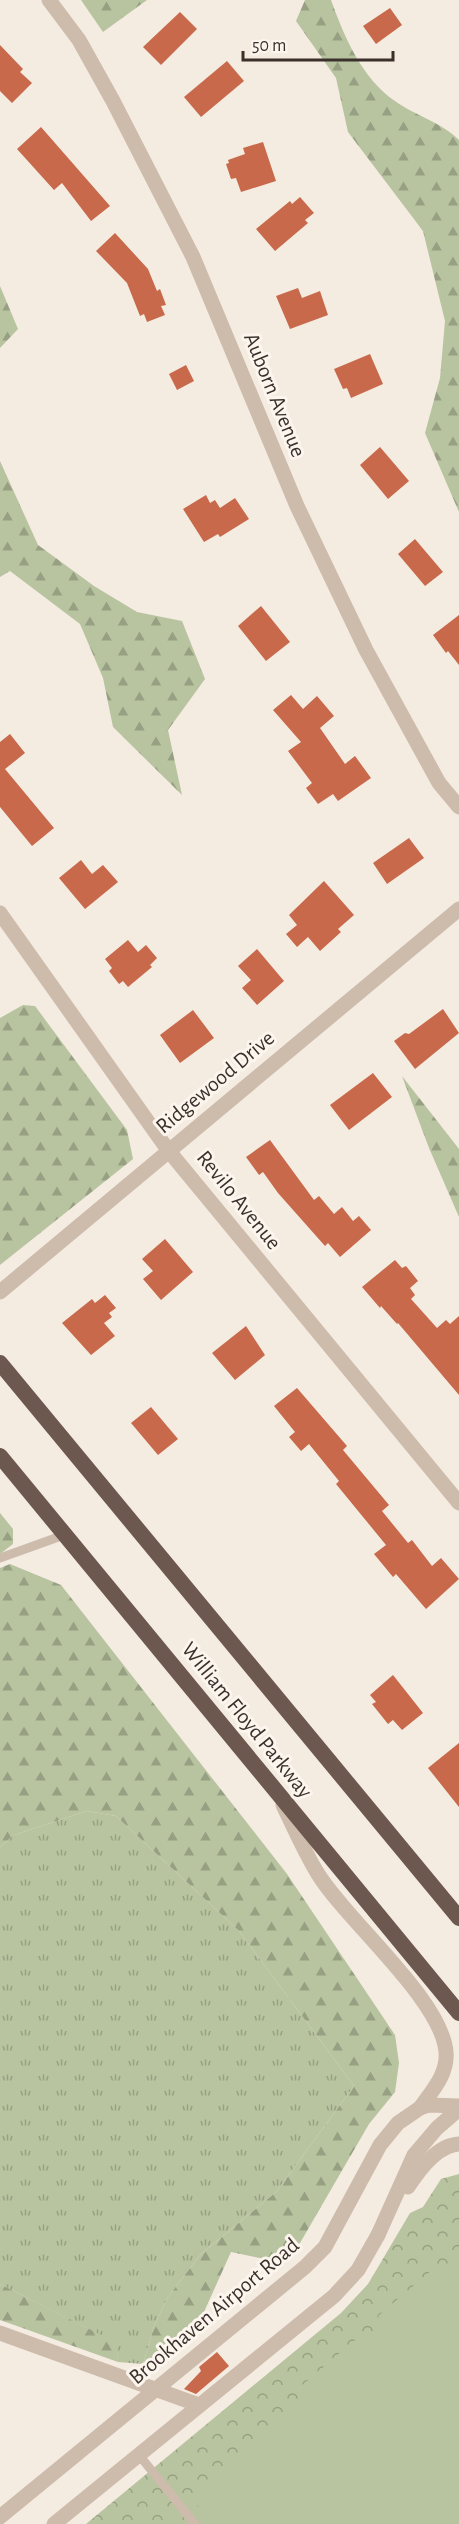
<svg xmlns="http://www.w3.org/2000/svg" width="459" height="2524" font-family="'Alegreya Sans',sans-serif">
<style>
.grass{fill:url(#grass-tufts)}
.forest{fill:url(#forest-firs)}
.park{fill:url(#park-crowns)}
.pitch{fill:#b8c4a0}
.building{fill:#c8694b}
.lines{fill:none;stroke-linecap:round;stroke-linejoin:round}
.service{stroke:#cdbbac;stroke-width:9}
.minor{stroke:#cdbbac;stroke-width:15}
.tertiary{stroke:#cdbbac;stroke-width:15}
.trunk{stroke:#6c584f;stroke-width:16}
.labels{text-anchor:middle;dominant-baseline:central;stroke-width:6;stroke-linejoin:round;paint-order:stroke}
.street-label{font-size:22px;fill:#3b302b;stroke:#fbf5ee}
</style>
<defs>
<pattern id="grass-tufts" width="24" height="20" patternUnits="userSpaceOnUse" patternTransform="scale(1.5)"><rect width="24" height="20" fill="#b8c4a0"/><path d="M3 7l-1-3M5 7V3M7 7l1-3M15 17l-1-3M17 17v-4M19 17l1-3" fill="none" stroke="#97a083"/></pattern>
<pattern id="forest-firs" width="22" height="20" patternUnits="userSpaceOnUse" patternTransform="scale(1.5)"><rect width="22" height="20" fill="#b8c4a0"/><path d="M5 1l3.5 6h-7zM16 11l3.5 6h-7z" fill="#97a083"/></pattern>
<pattern id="park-crowns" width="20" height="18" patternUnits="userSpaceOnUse" patternTransform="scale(1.5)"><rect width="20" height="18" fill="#b8c4a0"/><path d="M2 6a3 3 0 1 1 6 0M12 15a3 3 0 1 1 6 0" fill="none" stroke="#97a083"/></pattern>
</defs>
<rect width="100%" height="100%" fill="#f4ebe1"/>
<polygon class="grass" points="87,1811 116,1816 239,1931 354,2086 276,2192 200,2255 168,2297 154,2326 143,2364 118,2362 116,2343 0,2284 0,1847 14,1835"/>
<g class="forest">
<polygon points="81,0 147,0 103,32"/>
<path d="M305,0H331C344,36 362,79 395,101C416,116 441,122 459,140V512L425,433L440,378L445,321L423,231L348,132L336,78L296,21Z"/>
<polygon points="0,286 18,329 0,348"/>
<polygon points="0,461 38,545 94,586 137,612 182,621 205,679 168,730 182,795 113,727 103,678 80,624 10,571 0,577"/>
<polygon points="23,1005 35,1006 127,1130 133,1159 0,1265 0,1018"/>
<polygon points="402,1076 459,1149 459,1217 429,1148"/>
<polygon points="0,1513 13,1529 13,1544 0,1554"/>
<polygon points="10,1564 61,1585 287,1874 395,2035 399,2063 395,2092 369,2124 300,2243 279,2262 231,2252 204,2312 175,2351 143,2364 154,2326 168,2297 200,2255 276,2192 354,2086 239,1931 116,1816 87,1811 14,1835 0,1847 0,1568"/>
<polygon points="0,2284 117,2343 118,2362 0,2320"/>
</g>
<polygon class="park" points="459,2174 459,2524 86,2524 341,2313 368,2284 410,2213 423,2207 441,2179"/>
<polygon class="pitch" points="450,2264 459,2264 459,2524 213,2524 193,2500 312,2401 301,2386 355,2340 362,2344 385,2325 378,2316 432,2270 443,2272 449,2268"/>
<g class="building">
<polygon points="390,8 402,25 376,44 363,26"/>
<polygon points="180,12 197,29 161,65 143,47"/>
<polygon points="0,45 23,69 20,72 32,83 12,103 0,91"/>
<polygon points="227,61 244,81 201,117 184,97"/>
<polygon points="41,127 110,206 91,221 62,183 54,190 17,149"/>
<polygon points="263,142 276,181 241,192 236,178 231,179 226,164 229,163 228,160 245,154 243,148"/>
<polygon points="300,197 314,213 305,220 308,223 275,251 256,229 290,201 292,204"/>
<polygon points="115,233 148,269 157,291 160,289 166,305 161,306 165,315 147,322 144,314 140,316 127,283 96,251"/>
<polygon points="298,288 302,298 320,291 328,315 290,329 276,296"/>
<polygon points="370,354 383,384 351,398 347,388 343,389 334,369"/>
<polygon points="186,365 194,381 177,390 169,374"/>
<polygon points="380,447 409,481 388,499 360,465"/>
<polygon points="206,495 210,503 215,500 220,508 235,498 249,519 220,537 218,534 204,542 183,509"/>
<polygon points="415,539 443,572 425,586 398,554"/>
<polygon points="261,606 290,642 266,661 238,626"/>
<polygon points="459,615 459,665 448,651 446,653 433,635"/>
<polygon points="291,695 303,709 317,696 334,716 320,728 345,764 355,756 371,778 338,801 333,794 318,804 306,788 312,783 288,751 301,742 273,710"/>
<polygon points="10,734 25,753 5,769 54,828 32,846 0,807 0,742"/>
<polygon points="409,838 424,858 387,884 373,863"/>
<polygon points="81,860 92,874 103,865 118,882 85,909 59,878"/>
<polygon points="324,881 354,915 338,929 341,932 320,951 308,937 297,947 286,934 297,925 289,915"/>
<polygon points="128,940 138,952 146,945 157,958 150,965 152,967 128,987 123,981 119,984 109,971 112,968 105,959"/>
<polygon points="257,949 284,981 257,1005 242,988 251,980 238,966"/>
<polygon points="443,1009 459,1033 415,1069 394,1041 405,1033 409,1034"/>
<polygon points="193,1010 214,1038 180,1063 160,1035"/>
<polygon points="373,1073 392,1097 349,1130 330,1105"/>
<polygon points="270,1140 314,1200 319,1196 334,1214 342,1207 353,1221 359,1216 371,1230 340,1257 328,1243 325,1246 278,1193 263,1172 259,1175 246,1157"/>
<polygon points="165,1239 193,1272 161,1300 143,1279 153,1271 142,1259"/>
<polygon points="395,1260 402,1268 406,1266 418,1281 410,1288 415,1295 411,1299 437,1328 446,1320 450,1324 459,1316 459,1395 398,1323 397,1324 381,1306 380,1308 362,1287"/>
<polygon points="105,1295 116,1308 109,1313 112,1317 104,1323 115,1336 91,1355 62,1323 92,1299 95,1303"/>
<polygon points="246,1326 265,1355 235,1380 212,1353"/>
<polygon points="297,1388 347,1446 343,1450 389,1505 382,1511 408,1543 412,1540 432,1566 441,1558 459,1579 426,1609 396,1574 393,1577 374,1554 386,1545 336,1484 339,1481 309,1444 301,1451 289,1437 295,1432 274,1406"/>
<polygon points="151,1407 178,1439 158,1455 131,1423"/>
<polygon points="393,1675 423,1713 402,1730 393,1720 388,1724 372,1704 376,1702 370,1695"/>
<polygon points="459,1743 459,1807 428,1768"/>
<polygon points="217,2352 229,2366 196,2394 184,2389 201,2371 199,2367"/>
</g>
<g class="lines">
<g class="service">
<polyline points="0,1558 64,1535"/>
<polyline points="139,2455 195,2524"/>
</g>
<g class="minor">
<polyline points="49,0 79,40 113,101 193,257 297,506 366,650 439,783 459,807"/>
<polyline points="0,913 168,1150 459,1503"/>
<polyline points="0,1292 459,909"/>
<polyline points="0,2333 199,2405"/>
<polyline points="0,2517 305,2267 325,2247 380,2145 398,2123 420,2108"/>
<polyline points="54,2524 334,2296 358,2270 378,2235"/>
</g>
<g class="tertiary">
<path d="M283,1805C294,1828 305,1853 318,1874C347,1921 442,2000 446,2052C448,2074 432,2091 420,2108"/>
<polyline points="420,2108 429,2105 459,2106"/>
<path d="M408,2187C419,2170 437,2145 459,2144"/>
<polyline points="378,2235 414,2155 437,2128 459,2109"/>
</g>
<g class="trunk">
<polyline points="0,1363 459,1918"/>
<polyline points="0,1456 459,2013"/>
</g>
</g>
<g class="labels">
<g class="street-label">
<text transform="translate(275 395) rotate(68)">Auborn Avenue</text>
<text transform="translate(215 1082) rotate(-40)">Ridgewood Drive</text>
<text transform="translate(239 1200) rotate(51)">Revilo Avenue</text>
<text transform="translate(247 1720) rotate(51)">William Floyd Parkway</text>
<text transform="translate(214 2311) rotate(-40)">Brookhaven Airport Road</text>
</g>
</g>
<path d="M243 51v9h150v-9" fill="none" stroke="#3b302b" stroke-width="3"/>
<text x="252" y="51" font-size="18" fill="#3b302b" stroke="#fbf5ee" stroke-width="4.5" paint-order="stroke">50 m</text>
</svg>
